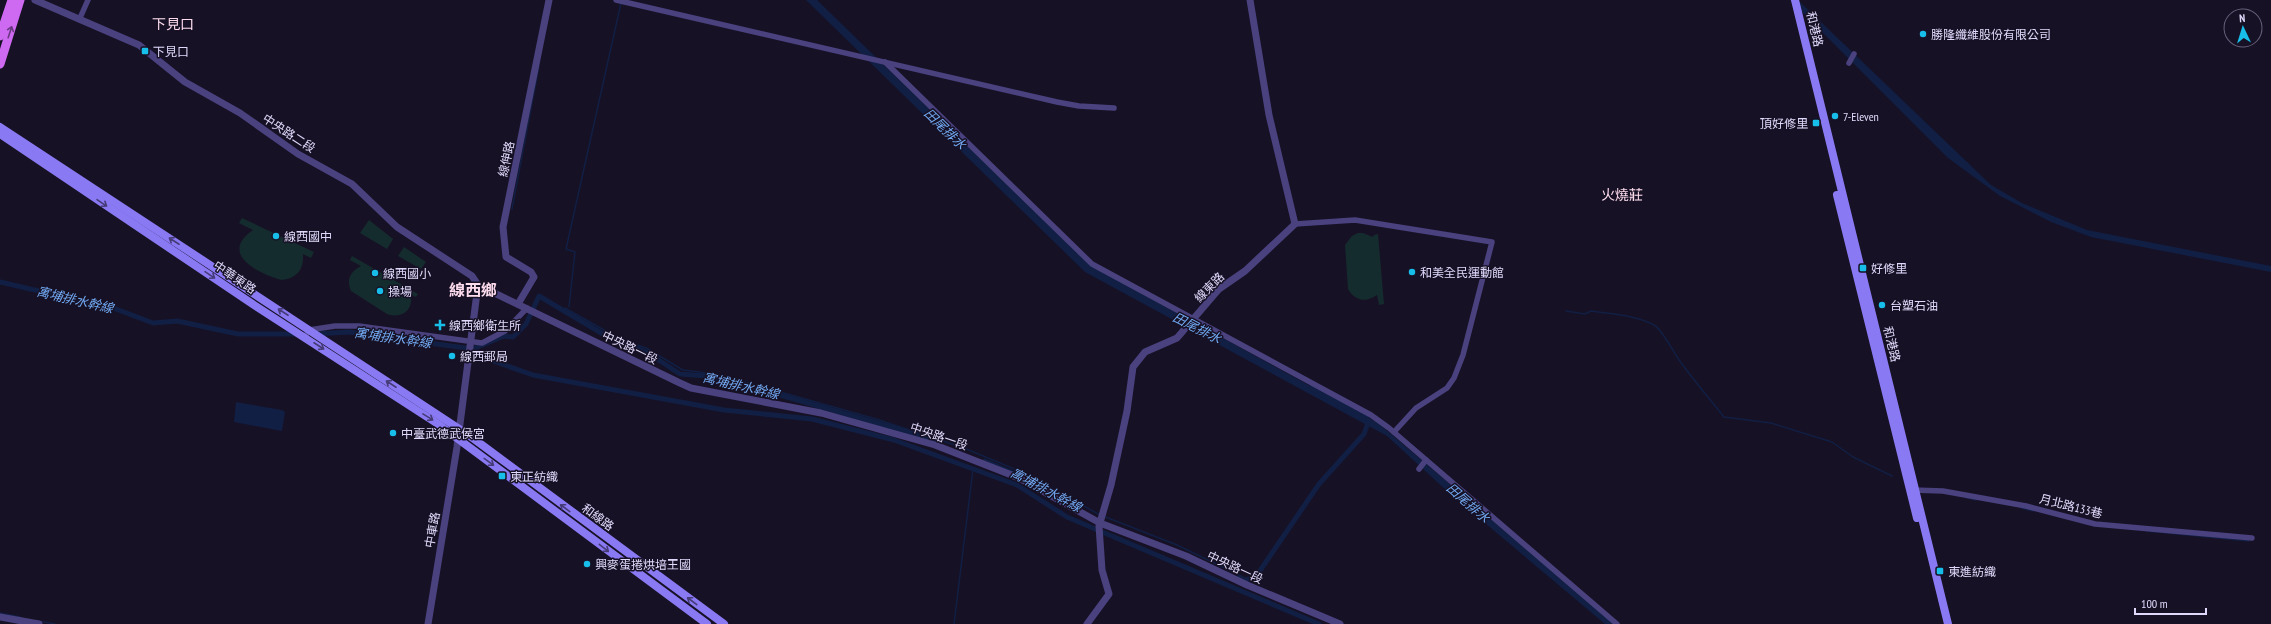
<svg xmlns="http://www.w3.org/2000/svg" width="2271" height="624" font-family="'PT Sans Narrow','Noto Sans TC',sans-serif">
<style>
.green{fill:#152c2e}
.water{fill:#111f44}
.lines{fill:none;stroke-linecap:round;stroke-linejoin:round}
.stream{stroke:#111f44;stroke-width:1.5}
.canal{stroke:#111f44;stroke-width:5}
.river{stroke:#111f44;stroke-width:8}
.minor{stroke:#4a417f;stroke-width:5.5}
.tertiary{stroke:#4a417f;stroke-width:7}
.secondary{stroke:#8979f2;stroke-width:8}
.primary{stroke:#cd6af1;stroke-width:9}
.oneway{stroke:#693981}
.oneway2{stroke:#453b77}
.poi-dot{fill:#17bee9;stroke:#171125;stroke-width:1.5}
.labels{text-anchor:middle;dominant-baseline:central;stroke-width:3;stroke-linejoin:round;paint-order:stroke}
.street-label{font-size:12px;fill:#e0d9fb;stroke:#171125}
.poi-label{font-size:12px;fill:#e0d9fb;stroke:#171125;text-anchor:start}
.water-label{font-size:13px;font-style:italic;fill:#71a8f1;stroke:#171125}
.quarter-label{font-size:14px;fill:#fcdbec;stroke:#171125}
.district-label{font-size:16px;font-weight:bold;fill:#fcdbec;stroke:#171125}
</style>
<rect width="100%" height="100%" fill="#171125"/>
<g class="green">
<path d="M242,218L314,252L311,258L303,254C304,269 298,278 282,280C259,274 218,254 253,230L239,223Z"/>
<polygon points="369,220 393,239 387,249 360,233"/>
<path d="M1358,233H1363L1373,237L1374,235L1378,234L1384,304L1379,305L1377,295C1366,303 1355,301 1348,289L1345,245L1352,236Z"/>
<polygon points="404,247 426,262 421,269 398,256"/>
<path d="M352,256L418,294L416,297L411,295C413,311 402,319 387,314L351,291C346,279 350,272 361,266L350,260Z"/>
</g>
<g class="water">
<polygon points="806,0 817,0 1091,266 1378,423 1615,624 1605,624 1448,492 1387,436 1085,272"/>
<polygon points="1790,0 1798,0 1991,185 2022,203 2087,230 2271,266 2271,272 2091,237 2051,222 2000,196 1948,158"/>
<polygon points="236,402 282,410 285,412 282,431 234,422"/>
</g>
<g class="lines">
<g class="stream">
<polyline points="512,209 539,66"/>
<polyline points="569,307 575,252 566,249 621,3"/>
<polyline points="565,308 620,339 646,348 683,370 700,372 749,383 876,419 964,448 1024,473 1100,515"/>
<path d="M1566,311L1585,314L1591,311C1611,314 1636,315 1654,325C1663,330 1674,354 1682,364C1695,382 1710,399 1724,417L1771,423L1832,442L1853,457L1892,476"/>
<polyline points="1967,498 1976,500"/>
<polyline points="2021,508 2033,511"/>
<polyline points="1103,516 1177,545 1243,577"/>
<polyline points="2147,531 2249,541"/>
<polyline points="0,613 20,617"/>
<polyline points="39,621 55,624"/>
<polyline points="954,624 973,469"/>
</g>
<g class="canal">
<polyline points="0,282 116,309 153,323 177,321 238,334 299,334"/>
<polyline points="315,334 349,332 473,349 504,336 513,337 526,324 539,296 603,334 648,353 680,374 706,376 759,389 908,432 934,442"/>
<polyline points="473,349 493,361 533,375 724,410 812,419 894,440 1017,485 1067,517 1319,624"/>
<polyline points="985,461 1029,480"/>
<polyline points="1238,578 1243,580 1255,578 1319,484 1364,434 1369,420"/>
</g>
<polyline class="river" points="1313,388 1364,417"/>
<g class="minor">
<polyline points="616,0 1057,102 1079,106 1114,108"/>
<polyline points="80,18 88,0"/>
<polyline points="885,62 1092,264 1371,415 1389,428 1617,624"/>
<polyline points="1849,63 1854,54"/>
<polyline points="1295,224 1355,220 1492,242 1463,355 1454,378 1447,388 1416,408 1394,432"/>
<polyline points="305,337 309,330 335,326 359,326 482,343 505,331 527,308"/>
<polyline points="1419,469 1426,460"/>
<polyline points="1913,490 1943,491 2026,506 2095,524 2252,538"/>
</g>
<g class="tertiary">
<polyline points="35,0 139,45 185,82 240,113 298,154 352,184 397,227 472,276 478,285 680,383 691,388 821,413 935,445 1019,478 1100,523 1186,556 1247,585 1340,624"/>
<polyline points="518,304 534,277 531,272 506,257 503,227 549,0"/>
<polyline points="0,617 39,624"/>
<polyline points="428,624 457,447 478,285"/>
<polyline points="1087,624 1109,594 1102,570 1099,526 1111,485 1127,411 1133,367 1145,352 1177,338 1219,289 1245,271 1295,224 1269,115 1250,0"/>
</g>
<g class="secondary">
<polyline points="1795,0 1948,624"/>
<polyline points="0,127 470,436 724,624"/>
<polyline points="0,134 254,305 438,424 707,624"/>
<polyline points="1837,195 1917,518"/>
</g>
<g class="primary">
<polyline points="0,36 12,0"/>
<polyline points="0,64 20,0"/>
</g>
</g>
<defs><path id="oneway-shaft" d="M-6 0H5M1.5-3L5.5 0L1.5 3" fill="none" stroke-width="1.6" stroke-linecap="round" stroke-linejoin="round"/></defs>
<use class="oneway" href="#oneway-shaft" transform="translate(10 32) rotate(-72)"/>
<g class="oneway2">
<use href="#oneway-shaft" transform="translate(102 203) rotate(34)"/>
<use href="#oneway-shaft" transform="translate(174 241) rotate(-147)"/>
<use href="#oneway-shaft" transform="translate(210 275) rotate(34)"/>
<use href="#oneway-shaft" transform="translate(283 312) rotate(-147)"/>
<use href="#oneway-shaft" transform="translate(319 346) rotate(33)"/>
<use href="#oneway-shaft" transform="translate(391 384) rotate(-147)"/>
<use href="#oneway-shaft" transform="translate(428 417) rotate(32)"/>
<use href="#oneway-shaft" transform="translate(489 462) rotate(36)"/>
<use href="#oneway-shaft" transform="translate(565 508) rotate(-143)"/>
<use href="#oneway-shaft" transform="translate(604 548) rotate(38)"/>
<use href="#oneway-shaft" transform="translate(692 601) rotate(-143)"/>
</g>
<g class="poi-dot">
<circle cx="1923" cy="34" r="4"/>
<rect x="141" y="47" width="8" height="8" rx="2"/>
<circle cx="1835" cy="116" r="4"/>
<rect x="1812" y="119" width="8" height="8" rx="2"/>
<circle cx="276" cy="236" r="4"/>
<rect x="1859" y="264" width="8" height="8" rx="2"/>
<circle cx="1412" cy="272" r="4"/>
<circle cx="375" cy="273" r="4"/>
<circle cx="380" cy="291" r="4"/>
<circle cx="1882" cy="305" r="4"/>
<path d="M438 319h4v4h4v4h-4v4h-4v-4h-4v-4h4z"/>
<circle cx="452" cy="356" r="4"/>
<circle cx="393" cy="433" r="4"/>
<rect x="498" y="472" width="8" height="8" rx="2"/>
<circle cx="587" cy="564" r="4"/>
<rect x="1936" y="567" width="8" height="8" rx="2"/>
</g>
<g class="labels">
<g class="street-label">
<text transform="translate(1815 29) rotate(77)">和港路</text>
<text transform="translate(289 133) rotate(33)">中央路二段</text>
<text transform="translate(506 159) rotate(-78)">線伸路</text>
<text transform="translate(235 277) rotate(34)">中華東路</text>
<text transform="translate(1209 287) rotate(-45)">線東路</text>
<text transform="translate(1892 344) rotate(76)">和港路</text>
<text transform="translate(630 347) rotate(26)">中央路一段</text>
<text transform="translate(939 436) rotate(19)">中央路一段</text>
<text transform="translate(2071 506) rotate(14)">月北路133巷</text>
<text transform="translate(598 517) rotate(36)">和線路</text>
<text transform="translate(432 530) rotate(-80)">中車路</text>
<text transform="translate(1235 567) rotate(25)">中央路一段</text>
</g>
<g class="poi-label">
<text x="1931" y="34">勝隆纖維股份有限公司</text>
<text x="153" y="51">下見口</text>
<text x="1843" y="116">7-Eleven</text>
<text x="1808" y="123" text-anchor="end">頂好修里</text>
<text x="284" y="236">線西國中</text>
<text x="1871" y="268">好修里</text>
<text x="1420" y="272">和美全民運動館</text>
<text x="383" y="273">線西國小</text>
<text x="388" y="291">操場</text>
<text x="1890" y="305">台塑石油</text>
<text x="449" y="325">線西鄉衛生所</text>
<text x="460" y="356">線西郵局</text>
<text x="401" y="433">中臺武德武侯宮</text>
<text x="510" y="476">東正紡織</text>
<text x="595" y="564">興麥蛋捲烘培王國</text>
<text x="1948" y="571">東進紡織</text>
</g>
<g class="water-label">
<text transform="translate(945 129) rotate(44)">田尾排水</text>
<text transform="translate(75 300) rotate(13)">寓埔排水幹線</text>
<text transform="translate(1197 328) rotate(27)">田尾排水</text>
<text transform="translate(393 338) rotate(8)">寓埔排水幹線</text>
<text transform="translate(741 386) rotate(13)">寓埔排水幹線</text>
<text transform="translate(1046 490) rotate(28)">寓埔排水幹線</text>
<text transform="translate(1468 503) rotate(41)">田尾排水</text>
</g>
<g class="quarter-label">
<text x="173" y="24">下見口</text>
<text x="1622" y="195">火燒莊</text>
</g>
<g class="district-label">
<text x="473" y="290">線西鄉</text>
</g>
</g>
<g transform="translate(2243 28) rotate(356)"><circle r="19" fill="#171125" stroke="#67617b"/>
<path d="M0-3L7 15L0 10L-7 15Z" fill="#17bee9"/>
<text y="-6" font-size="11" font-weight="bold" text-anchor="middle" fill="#e0d9fb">N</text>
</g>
<path d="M2135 608v6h71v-6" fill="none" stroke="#e0d9fb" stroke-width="2"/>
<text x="2141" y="608" font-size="12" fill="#e0d9fb" stroke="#171125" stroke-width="3" paint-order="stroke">100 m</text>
</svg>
